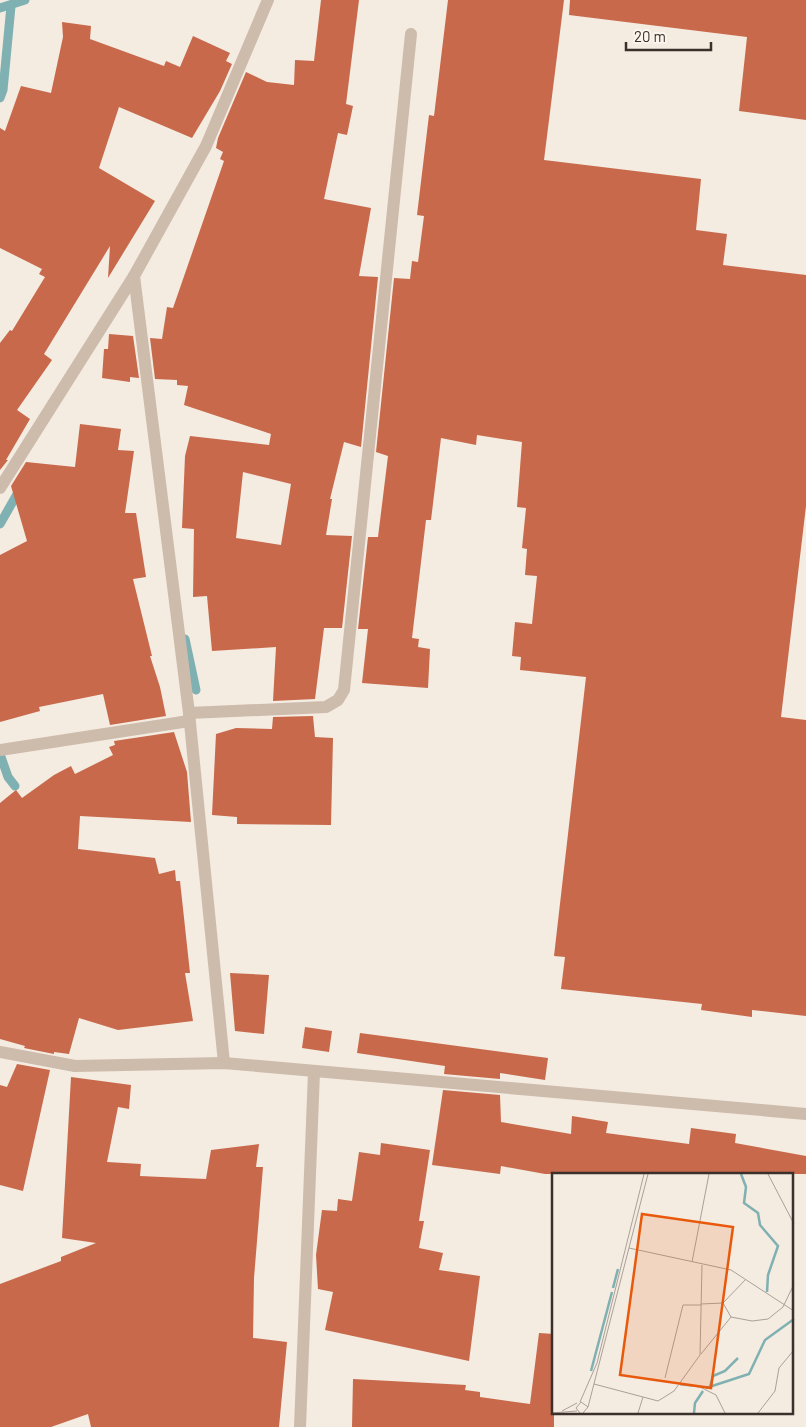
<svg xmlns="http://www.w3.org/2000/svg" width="806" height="1427" font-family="Barlow,sans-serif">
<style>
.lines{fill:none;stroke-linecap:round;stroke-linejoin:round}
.stream{stroke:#7fb0b2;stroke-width:9}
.building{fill:#c8694b;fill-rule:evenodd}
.minor{stroke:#cdbbac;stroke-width:12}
.inset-river{fill:none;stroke:#7fb0b2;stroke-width:2.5}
.inset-road{fill:none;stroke:#aaa098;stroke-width:1}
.view{fill:#e8590c;fill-opacity:0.15;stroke:#e8590c;stroke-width:2.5}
.inset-edge{fill:none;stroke:#3b302b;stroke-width:2.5}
</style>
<rect width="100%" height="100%" fill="#f4ebe1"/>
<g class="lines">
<g class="stream">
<polyline points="0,8 25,0"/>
<polyline points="0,98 3,90 11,6"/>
<polyline points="0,524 20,489"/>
<polyline points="185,639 196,690"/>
<polyline points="0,754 8,777 15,786"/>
</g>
</g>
<g class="building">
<path d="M321,0H359L346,104L353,106L347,135L338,133L324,199L371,208L359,276L378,277L361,447L344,442L330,499H332L326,535L352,536L342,628H324L315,699L273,701L276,647L212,651L207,596L193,597L194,529L182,528L185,456L190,436L269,445L271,434L184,405L188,386L177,385V380L155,379L150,338L162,339L167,307L173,308L224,161L220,159L223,152L216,148L218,138L246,72L267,82L294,85L295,60L314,61ZM243,472L291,484L281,545L236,538Z"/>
<polygon points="448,0 564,0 544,160 701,179 696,230 727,234 723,265 806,275 806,506 781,717 806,720 806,1016 752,1010 752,1017 701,1010 702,1004 561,989 565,957 554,956 586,677 520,670 521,657 512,656 515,622 532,624 537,576 525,575 527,549 522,548 526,508 517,507 522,442 477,435 476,445 441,438 431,520 426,520 412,638 419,639 418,647 430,649 428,688 362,683 368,629 358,629 368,537 378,537 388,456 376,452 394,278 410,279 412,261 418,262 424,216 417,215 429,115 434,116"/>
<polygon points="570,0 806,0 806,120 739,111 747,37 569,15"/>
<polygon points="62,22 91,26 90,39 164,66 166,61 180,67 193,36 230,53 226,61 232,64 220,91 192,138 119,107 99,168 155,201 108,278 110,246 44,354 52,360 17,410 30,419 6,460 8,460 0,470 0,343 10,330 12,331 45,277 39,274 42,269 0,248 0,128 5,131 21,86 51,93 63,37"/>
<polygon points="109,334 133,336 139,378 130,377 130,382 102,378 104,349 108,349"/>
<polygon points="80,424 121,429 118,450 134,451 125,513 136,513 146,577 133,579 152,656 150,656 160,687 166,716 110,725 103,694 39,707 40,711 0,722 0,555 27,541 11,486 26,462 75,467"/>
<polygon points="313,716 315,737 333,738 331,825 237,824 237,817 212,815 216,734 236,728 272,729 273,717"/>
<polygon points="174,732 187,772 191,822 80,816 78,849 155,858 159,874 175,870 176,881 180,881 190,973 185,973 193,1021 118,1030 79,1018 69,1054 54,1052 54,1054 24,1048 25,1046 0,1039 0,803 16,790 22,798 54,775 71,766 75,774 113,755 109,747 115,745 114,741"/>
<polygon points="230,973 269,975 264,1034 235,1031"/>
<polygon points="305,1027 332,1031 329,1052 302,1048"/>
<polygon points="360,1033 548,1058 545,1080 500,1073 500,1079 444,1074 445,1066 357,1053"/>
<polygon points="17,1064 50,1070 23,1191 0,1185 0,1085 7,1087"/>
<polygon points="71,1077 131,1085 129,1109 118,1107 107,1162 141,1164 140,1176 206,1179 211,1150 259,1144 256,1167 263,1167 254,1278 253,1338 287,1342 279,1427 91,1427 88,1414 51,1427 0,1427 0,1284 61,1261 61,1257 96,1243 62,1238"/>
<polygon points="443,1090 500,1095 501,1122 571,1134 572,1116 608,1122 606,1133 689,1144 691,1128 736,1134 735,1143 806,1156 806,1174 545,1174 501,1166 500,1174 432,1165"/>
<polygon points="381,1143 430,1150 419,1221 424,1221 419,1248 443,1253 439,1270 480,1276 469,1361 325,1330 333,1292 318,1289 316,1255 322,1210 337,1211 338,1199 352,1201 359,1152 380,1155"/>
<polygon points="539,1333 554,1334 554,1427 352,1427 353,1379 466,1385 465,1390 480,1392 480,1397 530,1404"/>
</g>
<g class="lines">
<g class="minor">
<polyline points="0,488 134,276"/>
<polyline points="189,713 326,707 338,700 344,690 411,34"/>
<polyline points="0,750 189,721"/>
<polyline points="0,1052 75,1066 224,1063 806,1114"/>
<polyline points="224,1063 189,713 134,276 206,146 268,0"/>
<polyline points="300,1427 314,1072"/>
</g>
</g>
<g transform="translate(552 1173)">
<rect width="241" height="241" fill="#f4ebe1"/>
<path class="inset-river" d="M189,1L194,14L192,30L206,40L208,52L226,73L216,102L215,119M61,115L66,96M39,198L60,119M158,214L161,203L173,198L186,185M154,215L197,201L213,167L242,146M142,240L143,230L151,218"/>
<path class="inset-road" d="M216,1L242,51M77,75L179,97L242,138M140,89L157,1M171,130L179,144L200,148L216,146L231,134L242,111M149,131L171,130L194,106M149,181L179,144M113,205L131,132H149M42,211L91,224M128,212L148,214L164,222L173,240M28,229L45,190L92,1M36,234L96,1M10,238L25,230M0,240L25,238M28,240L24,235L29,229L36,234L31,240M86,240L91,224L106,228L122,218L148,182L150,92M206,240L223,218L227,195L242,177"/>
<path class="view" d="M90,41L181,54L159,215L68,202Z"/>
<rect width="241" height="241" class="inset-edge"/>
</g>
<path d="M626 42v8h85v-8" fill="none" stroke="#3b302b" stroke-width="2.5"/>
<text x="634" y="42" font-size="15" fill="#3b302b" stroke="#fbf5ee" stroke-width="4" paint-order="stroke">20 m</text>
</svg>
